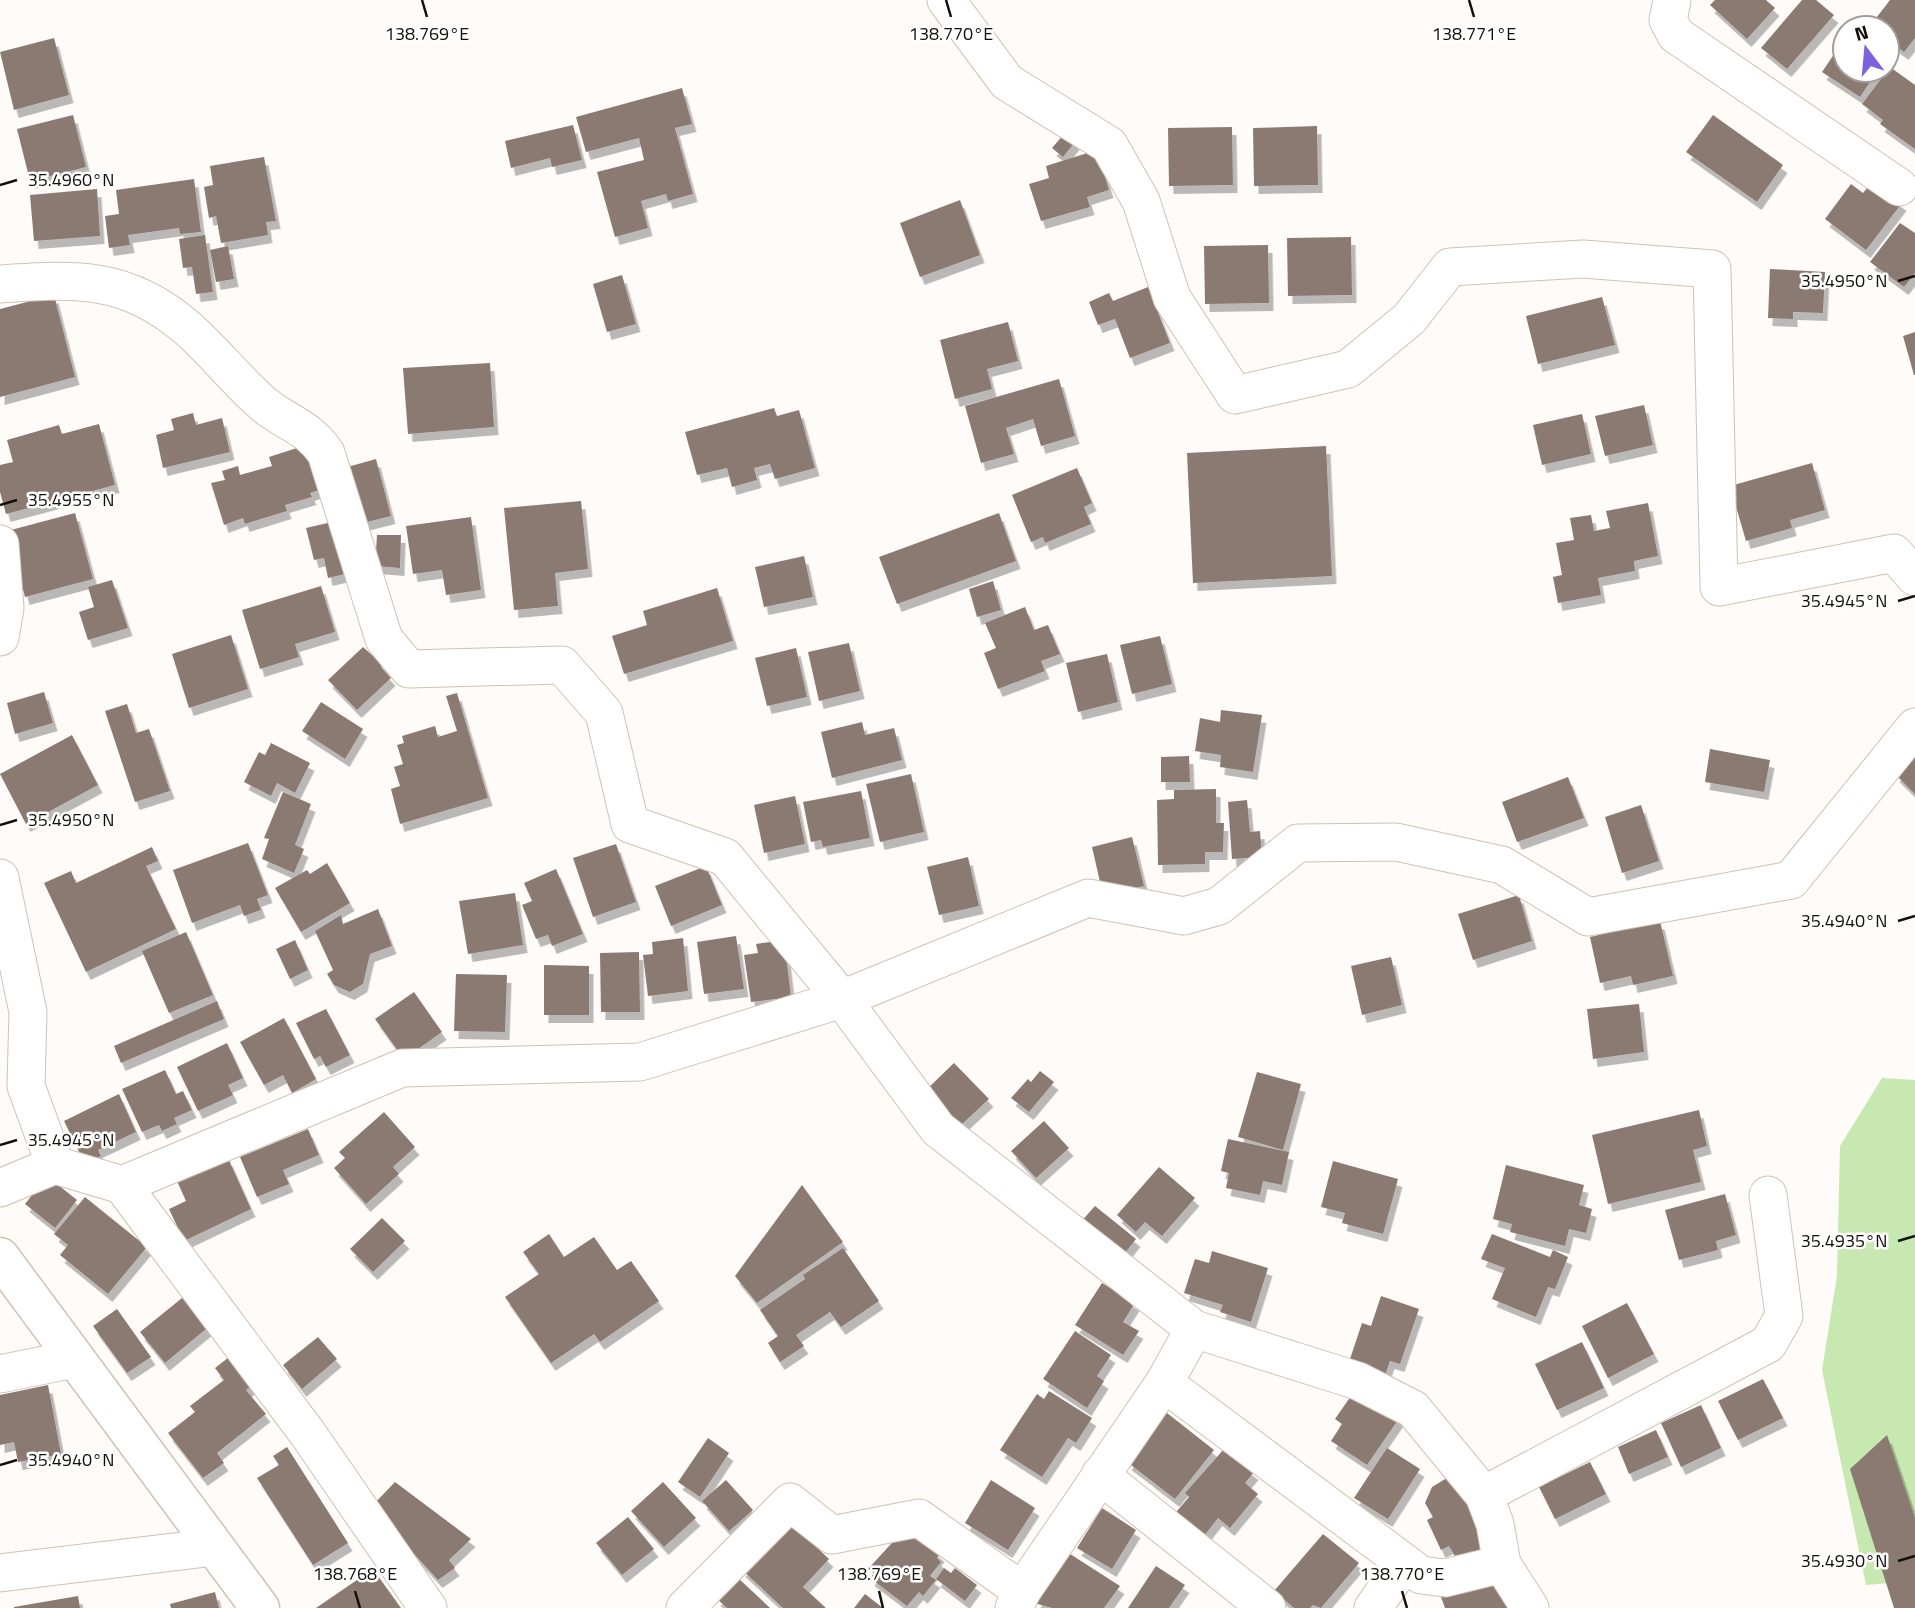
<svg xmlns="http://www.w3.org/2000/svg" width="1915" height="1608" font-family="'Titillium Web',sans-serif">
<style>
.green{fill:#c7e8b0}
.building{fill:#8b7a72;filter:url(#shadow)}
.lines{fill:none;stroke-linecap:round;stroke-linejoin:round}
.street-casing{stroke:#cec2b4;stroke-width:39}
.secondary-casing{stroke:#cec2b4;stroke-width:41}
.street{stroke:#fff;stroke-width:37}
.secondary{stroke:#fff;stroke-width:38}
.ticks{fill:none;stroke:#130f0a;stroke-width:2.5}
.ticks-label{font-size:18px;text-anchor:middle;fill:#130f0a;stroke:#fff;stroke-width:5;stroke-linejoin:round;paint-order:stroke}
</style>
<defs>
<filter id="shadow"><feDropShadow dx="4.5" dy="8" stdDeviation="0" flood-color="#0004"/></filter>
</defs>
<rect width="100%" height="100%" fill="#fefbf8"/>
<polygon class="green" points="1882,1078 1915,1080 1915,1581 1866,1585 1822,1370 1837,1276 1840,1146"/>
<g class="building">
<polygon points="1715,0 1766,0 1775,8 1747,39 1710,5"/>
<polygon points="1802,0 1816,0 1834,15 1787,69 1761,48"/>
<polygon points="1890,0 1915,0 1915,38 1904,52 1887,39 1887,28 1870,26"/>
<polygon points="54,38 69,95 14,110 0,52"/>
<polygon points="1845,38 1845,70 1878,70 1860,97 1822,72"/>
<polygon points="1890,67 1915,85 1915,149 1880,124 1883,120 1862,104"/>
<polygon points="682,88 692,124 675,128 693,194 668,201 666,194 641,201 648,228 615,237 597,172 644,160 639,138 586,152 576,117"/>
<polygon points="73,115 86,167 30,181 17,129"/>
<polygon points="1713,115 1783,165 1757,202 1686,152"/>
<polygon points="573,125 582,160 552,167 550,158 511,168 505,141"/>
<polygon points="1317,126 1318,185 1254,186 1253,128"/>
<polygon points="1232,127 1233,185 1169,186 1168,128"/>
<polygon points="1065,133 1075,142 1063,157 1052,148"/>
<polygon points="1097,150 1109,190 1087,197 1090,207 1041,221 1029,184 1049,178 1046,166"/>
<polygon points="264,157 276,221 266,222 268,235 221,243 216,216 209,218 204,187 213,185 210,166"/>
<polygon points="194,179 201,232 180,234 179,228 128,235 130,245 109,248 105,216 119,214 116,190"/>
<polygon points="1873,181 1902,203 1866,250 1825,219 1851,184 1863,193"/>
<polygon points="97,189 100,236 34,241 30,195"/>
<polygon points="960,200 980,255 920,277 900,223"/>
<polygon points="1900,223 1915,233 1915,273 1904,287 1870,262"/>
<polygon points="205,235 213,292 196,294 192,267 183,268 179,239"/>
<polygon points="1351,237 1352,295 1288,296 1287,238"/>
<polygon points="1268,245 1269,303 1205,304 1204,246"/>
<polygon points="228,246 234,279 216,282 210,250"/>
<polygon points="1770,269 1825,272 1823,313 1793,312 1793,319 1768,318"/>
<polygon points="622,275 636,324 607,332 593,284"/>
<polygon points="1148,287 1170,343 1130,358 1115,319 1098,325 1089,302 1109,293 1113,301"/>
<polygon points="54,295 75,377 0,397 0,309"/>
<polygon points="1602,297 1615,345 1538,364 1526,316"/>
<polygon points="1008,322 1018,361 987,369 992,389 955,399 940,340"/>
<polygon points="1915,332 1915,375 1914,375 1903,336"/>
<polygon points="490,363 494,427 408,434 403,368"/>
<polygon points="1059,379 1075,436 1041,446 1033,419 1006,428 1014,454 981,463 965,406"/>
<polygon points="1644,405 1653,445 1605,456 1595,416"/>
<polygon points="774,408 777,416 799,410 815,468 775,479 770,464 754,468 757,480 732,487 727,468 697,475 685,432"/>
<polygon points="193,413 196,425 222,418 230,452 163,468 156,435 174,430 171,419"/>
<polygon points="1582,414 1591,454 1542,465 1533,425"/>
<polygon points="99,424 115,485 6,514 0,492 0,465 13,462 7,440 59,425 62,434"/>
<polygon points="1326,446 1332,576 1193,583 1187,453"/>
<polygon points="300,447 311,450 322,489 310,493 312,497 285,505 287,511 245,524 243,518 224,525 211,483 225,480 222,471 238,466 240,475 272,466 269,457"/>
<polygon points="376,459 391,516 359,524 344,468"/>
<polygon points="1812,463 1825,510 1790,520 1792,528 1746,541 1730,486"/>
<polygon points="1077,468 1092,503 1084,507 1091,524 1045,543 1043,537 1031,542 1012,495"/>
<polygon points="581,501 588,569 555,573 558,606 514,610 504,508"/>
<polygon points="1648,503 1658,556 1634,561 1635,571 1598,578 1601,595 1558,603 1553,577 1562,575 1556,543 1574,540 1570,518 1591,515 1594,531 1610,528 1606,511"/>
<polygon points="75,513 93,579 25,597 7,531"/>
<polygon points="999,513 1016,561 897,604 879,557"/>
<polygon points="471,517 481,590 446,595 442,570 413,574 406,526"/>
<polygon points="336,521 349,573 328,578 324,558 314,560 306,528"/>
<polygon points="377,535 401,535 400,568 375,566"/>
<polygon points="804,556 813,597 764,607 755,567"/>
<polygon points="112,580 128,628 88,640 79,612 94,607 88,587"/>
<polygon points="993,581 1001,610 977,617 969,589"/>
<polygon points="321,586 335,632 295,644 299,657 260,669 242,610"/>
<polygon points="717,588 733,641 624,674 612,636 647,625 643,611"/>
<polygon points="1025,607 1034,630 1048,625 1060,654 1041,661 1045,671 998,689 984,653 996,648 985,623"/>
<polygon points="231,635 248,689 189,708 172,654"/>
<polygon points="1160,636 1172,684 1132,694 1120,645"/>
<polygon points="849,643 860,691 819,701 808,652"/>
<polygon points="363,647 382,664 381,667 391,678 357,710 328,680"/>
<polygon points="796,648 807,697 767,706 755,658"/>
<polygon points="1107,654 1118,702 1078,712 1066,663"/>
<polygon points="44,692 53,723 15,734 7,703"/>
<polygon points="457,693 488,798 400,824 391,789 400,786 394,767 403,764 397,745 404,743 402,736 435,726 438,737 457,731 446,696"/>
<polygon points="321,702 363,729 345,759 302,731"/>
<polygon points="127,704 136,733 149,729 170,791 135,802 105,711"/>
<polygon points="1221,710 1262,715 1253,772 1220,767 1221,755 1195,751 1200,718 1220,722"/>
<polygon points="862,722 865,735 894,728 902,760 832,778 821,732"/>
<polygon points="72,735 98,785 26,824 0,774"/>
<polygon points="271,743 310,763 295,793 277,783 271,796 244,782 259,752 265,755"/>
<polygon points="1710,749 1770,760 1764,792 1705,782"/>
<polygon points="1915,754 1915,794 1895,774"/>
<polygon points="1189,756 1190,782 1161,782 1161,757"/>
<polygon points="911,774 924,832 880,842 866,784"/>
<polygon points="1568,777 1584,818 1517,842 1502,802"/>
<polygon points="1216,789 1216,823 1224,823 1223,852 1205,852 1205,864 1158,865 1157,800 1174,799 1174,790"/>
<polygon points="861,791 870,838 823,847 821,840 811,842 803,802"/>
<polygon points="283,792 311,804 295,845 304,849 294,873 262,859 269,839 264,838"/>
<polygon points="795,796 805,844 764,853 754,805"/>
<polygon points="1247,800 1250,832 1260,831 1262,857 1232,859 1228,802"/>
<polygon points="1641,805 1659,861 1622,873 1605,817"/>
<polygon points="1132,837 1144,886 1103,895 1092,847"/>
<polygon points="248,843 268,895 257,899 261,910 244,916 240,905 192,923 173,870"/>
<polygon points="616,844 636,902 593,917 573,858"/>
<polygon points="152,847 158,861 146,866 176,929 86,972 44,883 71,871 76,883"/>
<polygon points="968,857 979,906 939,915 927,867"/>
<polygon points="327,863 350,903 301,932 275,888 307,870 310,874"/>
<polygon points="706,866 722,905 671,926 655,886"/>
<polygon points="556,869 583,934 552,946 548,935 536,939 522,905 532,901 524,883"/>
<polygon points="515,893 523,945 468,954 459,901"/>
<polygon points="1519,895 1532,941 1473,960 1458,914"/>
<polygon points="378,909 392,946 370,954 363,984 350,992 334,985 327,974 333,970 315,931 341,915 343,924"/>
<polygon points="1660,921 1673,976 1633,985 1631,976 1600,983 1590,937"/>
<polygon points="186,932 213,995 169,1013 142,951"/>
<polygon points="736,936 744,989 704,994 697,942"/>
<polygon points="683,938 688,991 648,996 643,955 653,954 652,942"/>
<polygon points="295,940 308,970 290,979 276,949"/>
<polygon points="784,940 791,997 751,1002 744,955 758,953 756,944"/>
<polygon points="639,952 640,1012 601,1012 600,953"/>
<polygon points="1391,957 1402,1005 1362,1015 1351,966"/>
<polygon points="544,965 589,966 589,1015 544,1015"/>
<polygon points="456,974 507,975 505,1032 454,1031"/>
<polygon points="414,992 442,1032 404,1059 375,1019"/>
<polygon points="217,1001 224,1019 121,1063 114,1046"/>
<polygon points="1639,1004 1644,1052 1593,1059 1587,1009"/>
<polygon points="326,1009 350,1055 326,1067 320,1056 314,1059 296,1023"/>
<polygon points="284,1018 316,1079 292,1093 283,1075 264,1085 240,1042"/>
<polygon points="227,1043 243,1078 228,1085 233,1095 198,1111 177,1067"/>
<polygon points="954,1063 989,1099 959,1127 924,1092"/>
<polygon points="165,1070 176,1094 183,1091 192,1110 174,1118 177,1124 162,1131 159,1125 142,1132 122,1089"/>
<polygon points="1040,1071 1054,1082 1029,1112 1011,1098 1028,1079 1031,1082"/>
<polygon points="1257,1072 1301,1084 1283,1150 1238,1137"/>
<polygon points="119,1094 136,1132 98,1150 101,1156 85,1164 64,1121"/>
<polygon points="1699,1110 1707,1146 1693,1150 1701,1182 1608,1204 1592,1135"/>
<polygon points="384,1112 415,1147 393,1167 399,1174 366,1204 334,1168 345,1158 339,1152"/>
<polygon points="1044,1121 1069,1148 1036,1178 1011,1151"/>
<polygon points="308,1129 319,1155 283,1170 289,1184 257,1197 240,1157"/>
<polygon points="1228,1139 1289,1152 1282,1185 1263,1181 1260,1195 1226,1188 1229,1173 1221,1171"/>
<polygon points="228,1158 251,1209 184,1241 169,1209 186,1201 177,1181"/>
<polygon points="1333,1161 1398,1179 1383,1234 1342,1223 1345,1213 1321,1207"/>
<polygon points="1506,1165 1584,1185 1579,1205 1592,1209 1586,1233 1569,1229 1565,1246 1510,1232 1512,1224 1493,1219"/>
<polygon points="1159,1167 1195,1198 1162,1236 1145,1222 1136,1232 1117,1215"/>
<polygon points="47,1176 77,1200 55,1228 25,1204"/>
<polygon points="802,1185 843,1242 757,1303 735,1276"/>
<polygon points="1725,1194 1736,1235 1716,1241 1718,1250 1679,1260 1665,1210"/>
<polygon points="85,1197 147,1247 108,1294 60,1255 68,1245 54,1234"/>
<polygon points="1095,1206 1136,1239 1121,1258 1079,1224"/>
<polygon points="382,1218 405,1241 373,1272 350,1249"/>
<polygon points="549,1234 564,1257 594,1237 617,1270 631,1261 659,1301 600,1342 594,1334 551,1363 505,1297 539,1274 523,1252"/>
<polygon points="1492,1234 1550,1257 1553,1250 1568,1257 1555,1289 1548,1287 1536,1317 1492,1299 1505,1268 1481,1259"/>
<polygon points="843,1248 879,1301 841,1327 830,1312 796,1335 804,1346 780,1362 768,1343 778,1336 760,1310 805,1279 803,1275"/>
<polygon points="1212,1251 1268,1268 1251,1322 1220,1312 1223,1305 1184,1293 1195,1259 1209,1263"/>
<polygon points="1102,1283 1135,1303 1123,1322 1139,1331 1123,1355 1075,1325"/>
<polygon points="187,1294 212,1324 165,1363 140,1332"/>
<polygon points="1381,1296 1419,1309 1400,1364 1390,1361 1384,1378 1348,1365 1362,1323 1371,1326"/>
<polygon points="1627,1303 1654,1354 1608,1378 1582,1326"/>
<polygon points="117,1309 151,1357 127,1373 93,1326"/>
<polygon points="1075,1331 1111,1355 1097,1376 1104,1381 1087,1408 1043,1379"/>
<polygon points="318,1337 337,1359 302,1389 283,1365"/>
<polygon points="1582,1342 1604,1388 1557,1410 1535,1364"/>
<polygon points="233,1354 255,1383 246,1390 266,1414 217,1453 224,1463 203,1478 168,1433 195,1412 190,1406 224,1380 215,1368"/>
<polygon points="1763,1379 1783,1418 1738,1440 1718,1401"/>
<polygon points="48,1385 61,1454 18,1462 14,1442 0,1445 0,1395"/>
<polygon points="1049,1391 1092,1418 1076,1443 1068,1438 1042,1477 1000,1450 1037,1394 1044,1399"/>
<polygon points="1353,1393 1400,1417 1367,1465 1331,1441 1342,1424 1335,1419"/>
<polygon points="1701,1405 1721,1448 1681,1467 1661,1423"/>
<polygon points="1167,1413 1214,1450 1175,1499 1127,1462"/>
<polygon points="1656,1430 1668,1457 1629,1474 1618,1447"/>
<polygon points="1887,1435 1915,1518 1915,1608 1894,1608 1850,1469"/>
<polygon points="708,1438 729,1453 700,1497 678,1482"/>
<polygon points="287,1447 348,1543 313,1565 257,1478 279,1465 273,1456"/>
<polygon points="1387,1448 1420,1469 1388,1519 1354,1498"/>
<polygon points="1224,1449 1254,1472 1245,1483 1258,1494 1230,1528 1218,1518 1200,1541 1171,1518 1189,1497 1185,1493"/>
<polygon points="1590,1462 1606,1494 1555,1519 1539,1487"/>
<polygon points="1455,1473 1494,1542 1458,1561 1449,1546 1441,1550 1427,1520 1433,1517 1425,1503 1432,1487"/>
<polygon points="726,1480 753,1510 729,1531 702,1501"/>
<polygon points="991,1480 1035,1508 1008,1550 965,1523"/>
<polygon points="395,1482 471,1539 449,1560 455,1568 438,1580 371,1507"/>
<polygon points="663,1482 696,1518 664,1547 631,1511"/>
<polygon points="1102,1508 1136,1530 1112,1569 1077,1548"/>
<polygon points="628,1517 654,1549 622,1575 596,1543"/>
<polygon points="788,1520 829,1559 803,1587 826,1608 783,1608 741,1569"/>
<polygon points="902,1532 914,1533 940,1554 937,1558 941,1562 930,1576 936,1580 923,1596 919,1592 907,1606 870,1578 874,1573 868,1569"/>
<polygon points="1323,1534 1359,1563 1321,1608 1313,1605 1310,1608 1294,1608 1274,1591"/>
<polygon points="1067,1552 1120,1586 1104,1608 1052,1608 1034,1603"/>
<polygon points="1156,1566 1185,1585 1169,1608 1128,1608"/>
<polygon points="944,1568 951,1573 955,1568 977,1585 965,1601 936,1579"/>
<polygon points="373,1569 401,1608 316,1608"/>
<polygon points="737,1577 770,1608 727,1608 716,1598"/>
<polygon points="1503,1581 1511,1608 1445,1608 1441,1597"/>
<polygon points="215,1592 219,1608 171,1608 170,1604"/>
<polygon points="865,1594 883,1608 854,1608"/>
<polygon points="78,1596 80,1608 14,1608 14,1607"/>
</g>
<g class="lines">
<g class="street-casing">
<g id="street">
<polyline points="946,0 1007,82 1109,145 1141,201 1172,298 1235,395 1348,369 1409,319 1450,267 1583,259 1712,269 1719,587 1894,553 1915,577"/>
<polyline points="1672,0 1668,20 1676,35 1899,187"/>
<path d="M0,284C74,279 125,275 185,326C212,349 234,378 260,401C284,423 306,424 326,453L384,639L409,669L562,665L604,713L630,824L725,857L842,999L938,1129L1194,1329L1358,1381L1413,1409L1484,1495L1495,1524L1502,1564L1530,1608"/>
<polyline points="0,544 5,608 0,637"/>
<polyline points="0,878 28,1012 26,1086 55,1165"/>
<polyline points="122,1185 402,1068 640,1062 842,999 1088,898 1184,916 1219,906 1298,843 1396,842 1502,865 1588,917 1791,880 1915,727"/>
<polyline points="0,1188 55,1165 122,1185 308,1434 428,1608"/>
<polyline points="0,1374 74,1359"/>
<polyline points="1164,1383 1421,1575 1445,1578 1502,1564"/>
<polyline points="1100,1475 1267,1608"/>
<polyline points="1484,1495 1768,1344 1784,1316 1768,1195"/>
<polyline points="0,1573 215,1547"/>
<polyline points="1022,1591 1164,1383 1194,1329"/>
<polyline points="685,1608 790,1502 832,1535 919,1518 1022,1591 1014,1608"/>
<polyline points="1373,1608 1403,1565"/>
</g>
</g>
<g class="secondary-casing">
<polyline id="secondary" points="0,1257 260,1608"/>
</g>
<use href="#street" class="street"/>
<use href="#secondary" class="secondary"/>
</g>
<path class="ticks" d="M422,0L427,17M946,0L951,17M1469,0L1474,17M0,185L17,180M1898,281L1915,276M0,505L17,500M1898,601L1915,596M0,825L17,820M1898,921L1915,916M0,1145L17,1140M1898,1241L1915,1236M0,1465L17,1460M1898,1561L1915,1556M355,1591L360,1608M879,1591L883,1608M1402,1591L1407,1608"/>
<g class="ticks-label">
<text x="427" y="40">138.769°E</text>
<text x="951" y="40">138.770°E</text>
<text x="1474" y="40">138.771°E</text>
<text x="71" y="186">35.4960°N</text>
<text x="1844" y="287">35.4950°N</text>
<text x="71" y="506">35.4955°N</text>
<text x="1844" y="607">35.4945°N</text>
<text x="71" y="826">35.4950°N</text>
<text x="1844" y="927">35.4940°N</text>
<text x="71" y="1146">35.4945°N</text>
<text x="1844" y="1247">35.4935°N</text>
<text x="71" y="1466">35.4940°N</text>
<text x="1844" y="1567">35.4930°N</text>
<text x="355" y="1580">138.768°E</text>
<text x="879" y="1580">138.769°E</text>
<text x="1402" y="1580">138.770°E</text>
</g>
<g transform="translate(1866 49) rotate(344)"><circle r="33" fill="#ffffff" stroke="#a19f9d" stroke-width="2"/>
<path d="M0-5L12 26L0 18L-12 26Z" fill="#7c62dc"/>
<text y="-10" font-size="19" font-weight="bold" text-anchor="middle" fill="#130f0a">N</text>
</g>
</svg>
